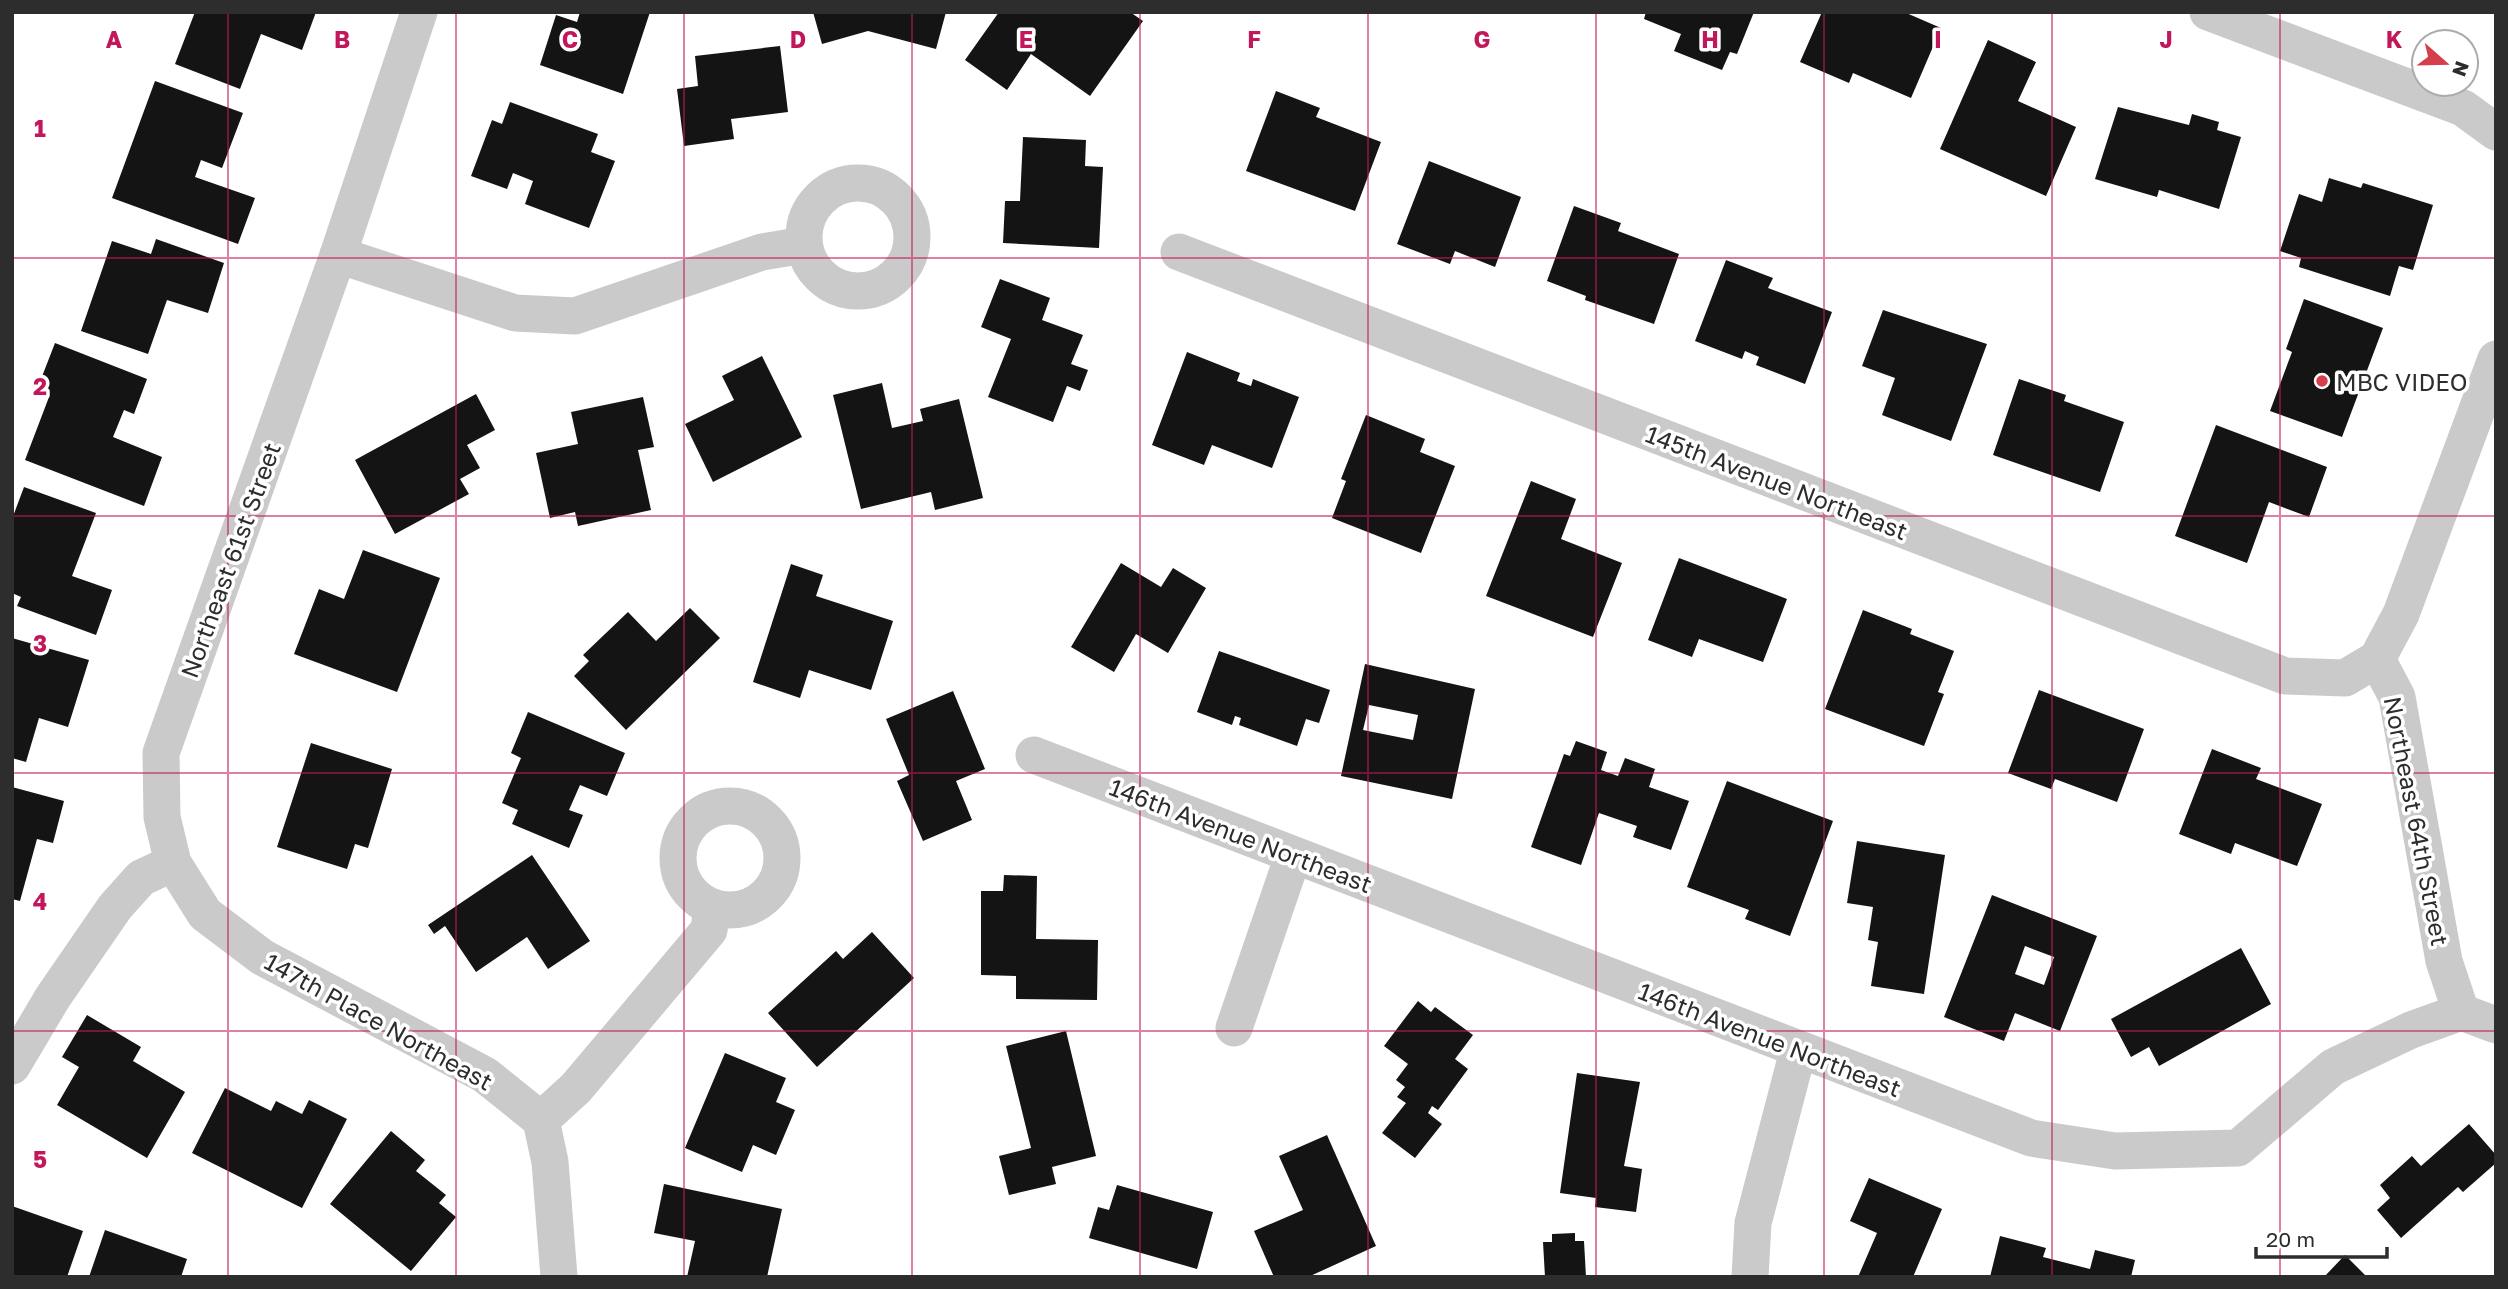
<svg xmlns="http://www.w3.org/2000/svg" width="2508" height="1289" font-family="'Golos Text',sans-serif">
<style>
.building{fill:#141414;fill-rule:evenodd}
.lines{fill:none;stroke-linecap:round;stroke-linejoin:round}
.street{stroke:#cacaca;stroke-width:37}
.grid{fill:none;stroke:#c2185b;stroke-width:2;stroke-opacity:0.55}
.poi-dot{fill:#d53e4b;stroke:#fff;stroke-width:2.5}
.labels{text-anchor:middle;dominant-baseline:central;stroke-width:7;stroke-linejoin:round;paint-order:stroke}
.poi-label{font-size:24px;fill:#2d2d2d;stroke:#fff;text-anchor:start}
.street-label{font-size:24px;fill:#2d2d2d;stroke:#fff}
.grid-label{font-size:23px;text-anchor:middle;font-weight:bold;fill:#c2185b;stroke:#fff;stroke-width:7;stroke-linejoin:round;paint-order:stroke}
</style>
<rect width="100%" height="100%" fill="#fff"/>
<g class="building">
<polygon points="195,12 316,12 302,50 261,34 240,89 175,64"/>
<polygon points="580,12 650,12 623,94 540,65 556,15 577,22"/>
<polygon points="813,12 946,12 936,49 868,31 822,44"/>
<polygon points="999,12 1130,12 1143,21 1090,96 1031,54 1007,90 965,60"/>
<polygon points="1646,12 1754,12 1737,54 1730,52 1722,70 1674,51 1681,34 1644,19"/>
<polygon points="1822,12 1904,12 1941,28 1911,98 1853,73 1849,83 1800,62"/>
<polygon points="1988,40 2036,62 2018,101 2076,127 2046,196 1940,149"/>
<polygon points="780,46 788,112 731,119 734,139 684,146 677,89 698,86 695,56"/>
<polygon points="155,81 243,113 222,168 201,160 195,177 255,198 238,244 112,198"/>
<polygon points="1276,91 1320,108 1316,117 1381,142 1355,211 1246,171"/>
<polygon points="510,102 598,134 591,152 615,161 589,228 525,204 533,181 513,173 507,189 471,176 492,120 502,124"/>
<polygon points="2118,107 2189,125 2192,114 2219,122 2217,130 2241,137 2219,209 2159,190 2157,197 2095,179"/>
<polygon points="1023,137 1086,140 1085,166 1103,167 1099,248 1003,243 1005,201 1020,201"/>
<polygon points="1429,161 1521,197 1495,267 1455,251 1450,264 1397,244"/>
<polygon points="2329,178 2361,188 2363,183 2433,205 2413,270 2399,266 2390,296 2299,267 2301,258 2280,251 2299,194 2322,202"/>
<polygon points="1574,206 1621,223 1618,231 1679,254 1654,324 1585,300 1586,296 1547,281"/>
<polygon points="156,239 224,263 208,313 167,300 148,354 81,331 112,241 151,254"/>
<polygon points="1726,260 1773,278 1768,288 1832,312 1805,384 1756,365 1759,357 1745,351 1742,359 1695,341"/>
<polygon points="1000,279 1050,298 1042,320 1083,335 1071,364 1088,370 1080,391 1067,386 1053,422 988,397 1011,339 981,327"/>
<polygon points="2304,299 2383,328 2342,437 2270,411 2292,352 2286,349"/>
<polygon points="1883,310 1987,344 1951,441 1882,415 1895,378 1862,366"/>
<polygon points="55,343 147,379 134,414 124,410 113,437 162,457 144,506 25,460 49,397 36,392"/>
<polygon points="1187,352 1240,373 1237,381 1251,386 1253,379 1299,397 1272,468 1212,445 1204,465 1152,445"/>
<polygon points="762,356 802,437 713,482 685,424 734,400 722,376"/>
<polygon points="2019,379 2066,395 2064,401 2124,422 2100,492 1993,455"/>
<polygon points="882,383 892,428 923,421 920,409 959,399 983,498 935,510 931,492 861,509 833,395"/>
<polygon points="476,394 495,430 467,445 480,468 460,479 469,494 395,534 355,460"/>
<polygon points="643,397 654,447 638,450 651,510 578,526 575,512 550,518 536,453 578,444 571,412"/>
<polygon points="1366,415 1425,439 1420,452 1455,466 1421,553 1332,518 1346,481 1341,479"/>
<polygon points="2216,425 2327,467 2309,517 2269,502 2247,563 2175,536"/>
<polygon points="1531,481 1576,499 1561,539 1622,563 1593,637 1486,596"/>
<polygon points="24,487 96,513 72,576 112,590 96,635 17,606 21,597 12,593 12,519"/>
<polygon points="363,550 440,578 397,692 294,654 319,589 344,599"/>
<polygon points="1679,558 1787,599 1763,662 1699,639 1692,657 1648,640"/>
<polygon points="1121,563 1161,587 1173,568 1206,588 1168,653 1136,634 1114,672 1071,647"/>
<polygon points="791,564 823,575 816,596 893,621 871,690 809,670 800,698 753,682"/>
<polygon points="690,608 720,638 626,730 574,676 589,661 583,655 628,612 656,641"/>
<polygon points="1863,610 1912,629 1910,634 1954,651 1938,692 1944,694 1924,746 1825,709"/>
<polygon points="12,638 89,660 68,727 39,718 26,762 12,758"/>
<polygon points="1219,651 1330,690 1319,723 1306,719 1297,746 1239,725 1241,718 1235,716 1232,725 1197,712"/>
<path d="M1365,664L1475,689L1452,799L1341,776ZM1369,705L1418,715L1413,740L1363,730Z"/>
<polygon points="2039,690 2144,729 2117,802 2055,779 2051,789 2008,773"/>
<polygon points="953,691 985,769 956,781 972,820 923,841 897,781 909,775 886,719"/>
<polygon points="528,712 625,753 607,796 580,785 569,810 583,815 569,848 512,824 518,810 502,803 521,758 511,753"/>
<polygon points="1576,741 1607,752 1601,770 1618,776 1625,758 1655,769 1649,787 1689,801 1671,850 1633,837 1637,826 1599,813 1581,865 1531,847 1564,754 1570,756"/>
<polygon points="311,743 392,769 368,848 355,844 347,869 277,847"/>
<polygon points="2212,749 2261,768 2256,779 2322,804 2297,866 2235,843 2231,854 2179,834"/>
<polygon points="1727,781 1833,821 1790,936 1745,919 1749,910 1687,887"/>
<polygon points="12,787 64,801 53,843 37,839 20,901 12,899"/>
<polygon points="1857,841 1945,855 1924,994 1871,986 1878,942 1868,940 1873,907 1847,903"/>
<polygon points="532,855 590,941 548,969 527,937 476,972 445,926 434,934 428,925"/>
<polygon points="1004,875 1037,876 1036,939 1098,940 1097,1000 1016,999 1016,976 981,975 981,891 1003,891"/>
<path d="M1992,895L2097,936L2060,1031L2015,1013L2004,1041L1944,1017ZM2025,946L2054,957L2044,985L2015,974Z"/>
<polygon points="872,932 914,978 817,1067 768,1013 836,951 843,959"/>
<polygon points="2241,948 2271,1004 2159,1066 2149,1047 2131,1057 2111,1019"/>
<polygon points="1418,1001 1431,1012 1435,1007 1473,1035 1455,1059 1468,1069 1438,1110 1432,1106 1428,1113 1442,1124 1415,1158 1382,1133 1406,1103 1397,1097 1405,1087 1396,1080 1408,1064 1384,1046"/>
<polygon points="87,1015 141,1047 133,1061 185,1092 147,1158 57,1105 79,1067 62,1057"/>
<polygon points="1066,1031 1096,1156 1052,1167 1056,1184 1009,1195 999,1156 1031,1148 1006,1046"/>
<polygon points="725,1053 786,1078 776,1102 795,1110 776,1155 753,1145 742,1172 685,1148"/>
<polygon points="1577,1073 1640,1082 1624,1166 1642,1169 1636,1212 1595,1207 1596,1198 1560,1193"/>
<polygon points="225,1088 271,1111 276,1101 302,1114 309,1100 347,1119 302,1208 192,1153"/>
<polygon points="2469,1124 2496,1155 2496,1163 2463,1192 2458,1187 2401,1238 2377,1210 2390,1198 2380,1185 2412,1156 2421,1166"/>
<polygon points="391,1131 425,1160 416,1171 446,1195 439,1203 456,1217 411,1271 330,1204"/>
<polygon points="1327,1135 1376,1246 1308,1277 1274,1277 1254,1231 1303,1210 1279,1156"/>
<polygon points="1869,1178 1942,1209 1913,1277 1858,1277 1877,1233 1850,1221"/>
<polygon points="664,1184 782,1209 767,1277 687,1277 695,1241 654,1233"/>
<polygon points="1117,1185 1213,1212 1197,1269 1089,1238 1098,1207 1109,1210"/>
<polygon points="12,1206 83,1231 67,1277 12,1277"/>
<polygon points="105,1230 187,1259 181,1277 89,1277"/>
<polygon points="1575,1233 1575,1241 1584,1241 1586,1277 1545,1277 1543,1242 1552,1242 1552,1234"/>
<polygon points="2000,1236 2046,1248 2043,1257 2090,1269 2095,1250 2135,1260 2131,1277 1990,1277"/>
<polygon points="2345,1255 2367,1277 2324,1277"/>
</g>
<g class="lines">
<g class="street">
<polyline points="419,12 338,255 161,753 162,817 173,863 205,914 262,957 485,1075 541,1120 550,1162 559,1277"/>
<polyline points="2208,12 2463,108 2496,132"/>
<circle cx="858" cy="237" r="54"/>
<polyline points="1179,252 2285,676 2345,678 2377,659"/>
<polyline points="338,255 515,313 575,316 762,252 804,245"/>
<polyline points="2377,659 2397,697 2444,961 2461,1012"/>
<polyline points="2377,659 2401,614 2496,359"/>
<polyline points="1034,755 2031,1138 2115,1151 2238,1148 2333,1067 2411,1030 2461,1012 2496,1025"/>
<circle cx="730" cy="858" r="52"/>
<polyline points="1234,1028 1293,856"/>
<polyline points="12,1066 53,997 115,907 141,878 173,863"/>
<polyline points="541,1120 576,1088 709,930 712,907"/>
<polyline points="1750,1277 1753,1223 1798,1051"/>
</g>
</g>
<path class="grid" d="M228,12V1277M456,12V1277M684,12V1277M912,12V1277M1140,12V1277M1368,12V1277M1596,12V1277M1824,12V1277M2052,12V1277M2280,12V1277M12,258H2496M12,516H2496M12,773H2496M12,1031H2496"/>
<circle class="poi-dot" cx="2322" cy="381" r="7"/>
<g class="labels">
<g class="poi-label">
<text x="2336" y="381">MBC VIDEO</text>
</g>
<g class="street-label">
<text transform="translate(1777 482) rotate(21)">145th Avenue Northeast</text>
<text transform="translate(230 560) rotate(-70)">Northeast 61st Street</text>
<text transform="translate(2417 821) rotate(79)">Northeast 64th Street</text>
<text transform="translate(1241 835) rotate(21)">146th Avenue Northeast</text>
<text transform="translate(379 1021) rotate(29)">147th Place Northeast</text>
<text transform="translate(1770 1039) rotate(21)">146th Avenue Northeast</text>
</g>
</g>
<g class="grid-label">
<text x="114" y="48">A</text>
<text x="342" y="48">B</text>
<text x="570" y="48">C</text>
<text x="798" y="48">D</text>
<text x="1026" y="48">E</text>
<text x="1254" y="48">F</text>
<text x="1482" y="48">G</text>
<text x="1710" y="48">H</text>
<text x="1938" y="48">I</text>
<text x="2166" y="48">J</text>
<text x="2394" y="48">K</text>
<text x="40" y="137">1</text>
<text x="40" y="395">2</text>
<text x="40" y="652">3</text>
<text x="40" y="910">4</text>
<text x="40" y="1168">5</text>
</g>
<rect width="2508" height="1289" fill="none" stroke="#2d2d2d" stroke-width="28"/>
<g transform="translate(2445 63) rotate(110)"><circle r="33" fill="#ffffff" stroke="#ababab" stroke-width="2"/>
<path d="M0-5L12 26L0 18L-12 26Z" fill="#d53e4b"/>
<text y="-10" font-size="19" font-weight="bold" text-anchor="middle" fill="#2d2d2d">N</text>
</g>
<path d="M2256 1247v10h131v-10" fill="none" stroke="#2d2d2d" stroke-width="3.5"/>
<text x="2266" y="1247" font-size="21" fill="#2d2d2d" stroke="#ffffff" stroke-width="5" paint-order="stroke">20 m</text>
</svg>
